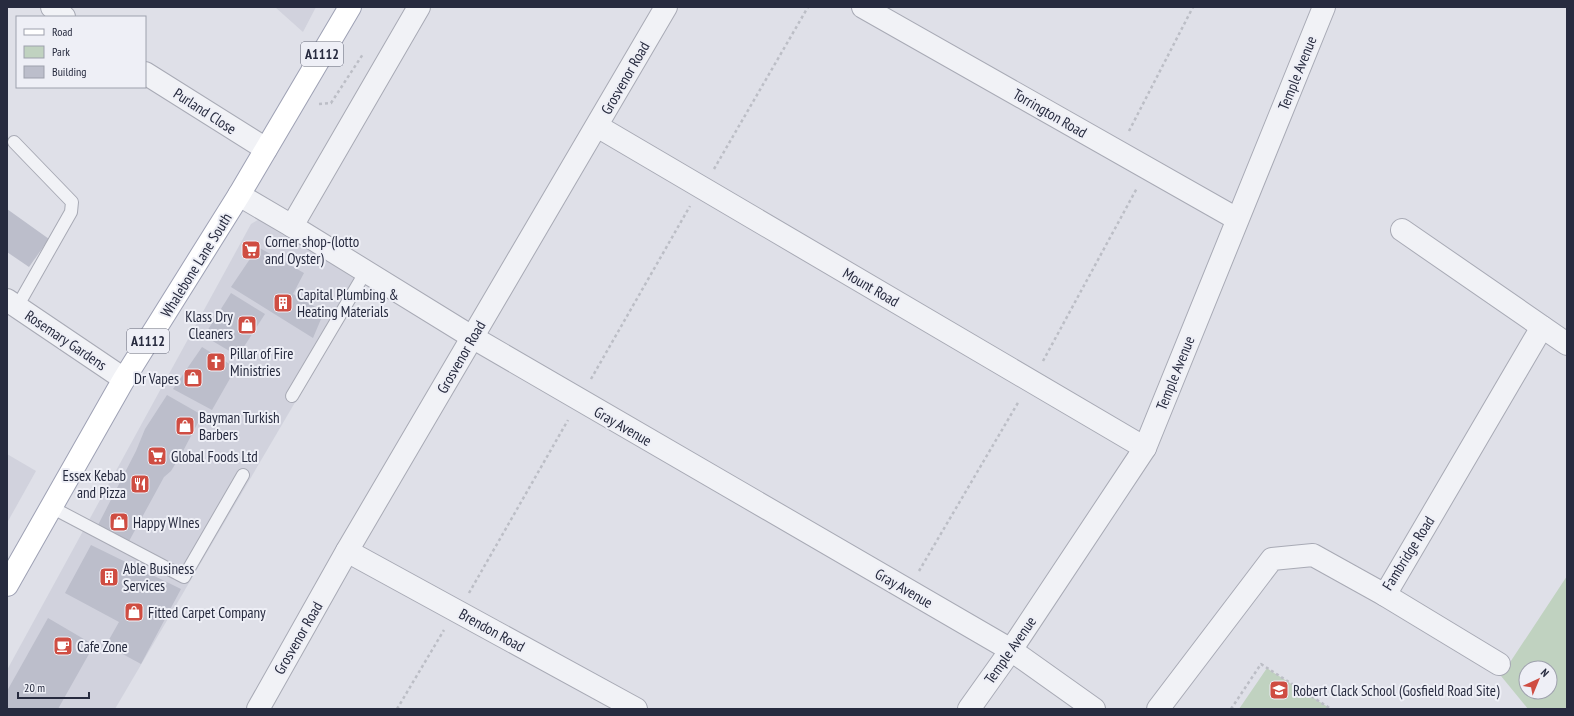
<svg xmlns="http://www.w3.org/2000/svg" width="1574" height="716" font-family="'PT Sans Narrow',sans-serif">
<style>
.built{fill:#d1d2dd}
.green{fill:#c0d2c0;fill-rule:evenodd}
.building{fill:#bcbecb}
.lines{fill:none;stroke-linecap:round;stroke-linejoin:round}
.service-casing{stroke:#a8aab5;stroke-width:14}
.minor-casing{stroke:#a8aab5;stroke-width:24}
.primary-casing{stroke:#9ea1b4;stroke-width:24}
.path{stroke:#bcbec6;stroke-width:2.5;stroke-dasharray:3 3;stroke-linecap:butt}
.service{stroke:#f1f2f6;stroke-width:12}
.minor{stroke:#f1f2f6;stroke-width:22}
.primary{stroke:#fff;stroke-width:22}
.labels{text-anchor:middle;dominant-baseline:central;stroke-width:4;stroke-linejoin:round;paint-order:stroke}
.shield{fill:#eeeff6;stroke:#636676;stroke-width:1}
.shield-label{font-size:14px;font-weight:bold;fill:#272b3f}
.street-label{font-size:15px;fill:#272b3f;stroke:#eeeff6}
.poi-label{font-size:15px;fill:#272b3f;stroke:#eeeff6;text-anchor:start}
</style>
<rect width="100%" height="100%" fill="#dfe0e8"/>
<g class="built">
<polygon points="275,7 316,7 303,32"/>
<polygon points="261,218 364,285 115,709 7,709 7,670 251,224"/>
<polygon points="7,454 36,471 7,523"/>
</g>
<g class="green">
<path d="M1567,576V709H1528L1501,676ZM1526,668H1550V692H1526Z"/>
<polygon points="1267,668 1271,671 1331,709 1239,709"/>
</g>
<g class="building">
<polygon points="7,209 49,239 29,267 7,252"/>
<polygon points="258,247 304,273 293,294 324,312 313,338 231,287"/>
<polygon points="231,293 265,314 238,356 204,336"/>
<polygon points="202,347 236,368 212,410 173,389"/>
<polygon points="167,395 202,415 182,453 171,471 164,477 128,543 98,525 136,451 145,429"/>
<polygon points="91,545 181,589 141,664 106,645 119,622 65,593"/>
<polygon points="48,618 94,645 58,709 7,709 7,691"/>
</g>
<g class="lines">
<g class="service-casing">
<g id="service">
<polyline points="14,142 72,202 71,212 17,307"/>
<polyline points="292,396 366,271"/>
<polyline points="51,507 184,577 243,475"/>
</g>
</g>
<g class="minor-casing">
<g id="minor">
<polyline points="52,7 64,17"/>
<polyline points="863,7 1237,219"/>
<polyline points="145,73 266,149"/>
<polyline points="597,126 1145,448"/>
<polyline points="239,195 292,226 472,337 1011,650 1094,709"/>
<polyline points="292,226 419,7"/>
<polyline points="1402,230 1567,344"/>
<polyline points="7,300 124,379"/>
<polyline points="347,551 636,709"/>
<polyline points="1385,595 1499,664"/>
<polyline points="258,709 347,551 666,7"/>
<polyline points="969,709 1011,650 1145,448 1324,7"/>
<polyline points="1158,709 1272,559 1313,555 1385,595 1542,327"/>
</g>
</g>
<g class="primary-casing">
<polyline id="primary" points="7,585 124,379 239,195 350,7"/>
</g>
<g class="path">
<polyline points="319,104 331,103 363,54"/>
<polyline points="1129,131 1193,7"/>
<polyline points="714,169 808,7"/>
<polyline points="1043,361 1137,188"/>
<polyline points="591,379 690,206"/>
<polyline points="919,571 1019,401"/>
<polyline points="469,593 568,420"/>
<polyline points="397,709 444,630"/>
<polyline points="1231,709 1261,664 1331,709"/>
</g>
<use href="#service" class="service"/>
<use href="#minor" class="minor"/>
<use href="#primary" class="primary"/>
</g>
<defs>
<g id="supermarket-square" transform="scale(1)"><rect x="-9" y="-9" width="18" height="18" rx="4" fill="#cf4d42" stroke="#eeeff6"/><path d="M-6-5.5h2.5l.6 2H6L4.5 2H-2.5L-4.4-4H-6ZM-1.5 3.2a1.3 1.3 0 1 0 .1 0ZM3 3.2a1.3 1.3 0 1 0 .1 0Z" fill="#fff"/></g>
<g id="building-square" transform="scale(1)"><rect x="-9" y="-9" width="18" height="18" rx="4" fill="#cf4d42" stroke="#eeeff6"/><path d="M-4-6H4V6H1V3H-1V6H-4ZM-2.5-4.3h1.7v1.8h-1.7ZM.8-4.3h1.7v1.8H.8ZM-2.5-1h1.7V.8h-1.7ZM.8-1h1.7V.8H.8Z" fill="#fff"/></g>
<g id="shop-square" transform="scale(1)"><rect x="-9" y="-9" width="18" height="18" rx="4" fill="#cf4d42" stroke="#eeeff6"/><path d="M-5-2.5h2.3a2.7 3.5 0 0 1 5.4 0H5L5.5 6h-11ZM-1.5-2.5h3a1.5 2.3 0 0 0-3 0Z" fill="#fff"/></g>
<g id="church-square" transform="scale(1)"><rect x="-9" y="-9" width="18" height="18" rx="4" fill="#cf4d42" stroke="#eeeff6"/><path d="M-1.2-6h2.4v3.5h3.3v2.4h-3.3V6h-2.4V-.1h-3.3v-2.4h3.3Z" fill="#fff"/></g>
<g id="restaurant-square" transform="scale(1)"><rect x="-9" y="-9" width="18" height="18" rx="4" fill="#cf4d42" stroke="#eeeff6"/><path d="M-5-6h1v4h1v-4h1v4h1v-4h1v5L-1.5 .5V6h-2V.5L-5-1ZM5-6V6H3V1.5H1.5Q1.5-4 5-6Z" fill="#fff"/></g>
<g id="cafe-square" transform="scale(1)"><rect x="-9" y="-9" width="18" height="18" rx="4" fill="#cf4d42" stroke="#eeeff6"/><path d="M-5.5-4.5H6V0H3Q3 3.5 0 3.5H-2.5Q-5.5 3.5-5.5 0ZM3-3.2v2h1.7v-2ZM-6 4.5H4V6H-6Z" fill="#fff"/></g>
<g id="school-square" transform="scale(1)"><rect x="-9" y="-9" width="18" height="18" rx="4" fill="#cf4d42" stroke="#eeeff6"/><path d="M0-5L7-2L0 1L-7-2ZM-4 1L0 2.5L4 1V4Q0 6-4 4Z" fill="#fff"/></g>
</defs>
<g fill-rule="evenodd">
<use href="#supermarket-square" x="251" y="250"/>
<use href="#building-square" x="283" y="303"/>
<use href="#shop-square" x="247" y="325"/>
<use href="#church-square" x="216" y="362"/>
<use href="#shop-square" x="193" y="378"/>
<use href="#shop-square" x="185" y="426"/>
<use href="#supermarket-square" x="157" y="456"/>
<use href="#restaurant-square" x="140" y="484"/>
<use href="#shop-square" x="119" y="522"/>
<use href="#building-square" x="109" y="577"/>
<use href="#shop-square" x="134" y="612"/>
<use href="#cafe-square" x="63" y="646"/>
<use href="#school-square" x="1279" y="690"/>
</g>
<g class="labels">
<g class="shield">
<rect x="301" y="42" width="42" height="24" rx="3"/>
<rect x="127" y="329" width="42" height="24" rx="3"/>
</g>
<g class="shield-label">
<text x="322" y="54">A1112</text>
<text x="148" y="341">A1112</text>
</g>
<g class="street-label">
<text transform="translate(1297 73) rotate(-68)">Temple Avenue</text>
<text transform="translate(625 78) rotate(-60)">Grosvenor Road</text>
<text transform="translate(205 111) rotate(33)">Purland Close</text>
<text transform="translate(1050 113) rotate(30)">Torrington Road</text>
<text transform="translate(196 265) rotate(-58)">Whalebone Lane South</text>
<text transform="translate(871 287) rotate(30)">Mount Road</text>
<text transform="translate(66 340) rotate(34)">Rosemary Gardens</text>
<text transform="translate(461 357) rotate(-60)">Grosvenor Road</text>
<text transform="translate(1175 373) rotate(-68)">Temple Avenue</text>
<text transform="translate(623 426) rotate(30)">Gray Avenue</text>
<text transform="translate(1408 553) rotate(-58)">Fambridge Road</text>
<text transform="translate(904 588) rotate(30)">Gray Avenue</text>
<text transform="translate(492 630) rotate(29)">Brendon Road</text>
<text transform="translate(298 638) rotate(-60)">Grosvenor Road</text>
<text transform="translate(1010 650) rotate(-55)">Temple Avenue</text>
</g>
<g class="poi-label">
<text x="265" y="241">Corner shop-(lotto<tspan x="265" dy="17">and Oyster)</tspan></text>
<text x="297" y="294">Capital Plumbing &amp;<tspan x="297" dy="17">Heating Materials</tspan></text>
<text x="233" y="316" text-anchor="end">Klass Dry<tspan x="233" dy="17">Cleaners</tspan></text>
<text x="230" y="353">Pillar of Fire<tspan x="230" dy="17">Ministries</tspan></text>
<text x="179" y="378" text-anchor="end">Dr Vapes</text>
<text x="199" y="417">Bayman Turkish<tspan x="199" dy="17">Barbers</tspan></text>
<text x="171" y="456">Global Foods Ltd</text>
<text x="126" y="475" text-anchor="end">Essex Kebab<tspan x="126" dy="17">and Pizza</tspan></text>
<text x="133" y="522">Happy WInes</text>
<text x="123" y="568">Able Business<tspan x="123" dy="17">Services</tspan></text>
<text x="148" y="612">Fitted Carpet Company</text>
<text x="77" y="646">Cafe Zone</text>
<text x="1293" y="690">Robert Clack School (Gosfield Road Site)</text>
</g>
</g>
<rect width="1574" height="716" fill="none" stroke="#272b3f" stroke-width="16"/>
<rect x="16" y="16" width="130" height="72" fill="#eeeff6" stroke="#9ea1ad"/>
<rect x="24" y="29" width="20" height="6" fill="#ffffff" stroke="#9ea1ad"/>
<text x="52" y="36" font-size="12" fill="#272b3f">Road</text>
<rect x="24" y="46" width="20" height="12" fill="#c0d2c0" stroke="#9ea1ad"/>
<text x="52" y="56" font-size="12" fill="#272b3f">Park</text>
<rect x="24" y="66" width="20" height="12" fill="#bcbecb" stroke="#9ea1ad"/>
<text x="52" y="76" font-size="12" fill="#272b3f">Building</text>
<g transform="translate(1538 680) rotate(44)"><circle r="19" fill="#eeeff6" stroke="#9ea1ad"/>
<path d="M0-3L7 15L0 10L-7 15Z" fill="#cf4d42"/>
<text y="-6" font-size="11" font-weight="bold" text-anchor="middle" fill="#272b3f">N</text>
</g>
<path d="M18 692v6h71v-6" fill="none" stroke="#272b3f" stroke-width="2"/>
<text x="24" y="692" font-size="12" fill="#272b3f" stroke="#eeeff6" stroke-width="3" paint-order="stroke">20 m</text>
</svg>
